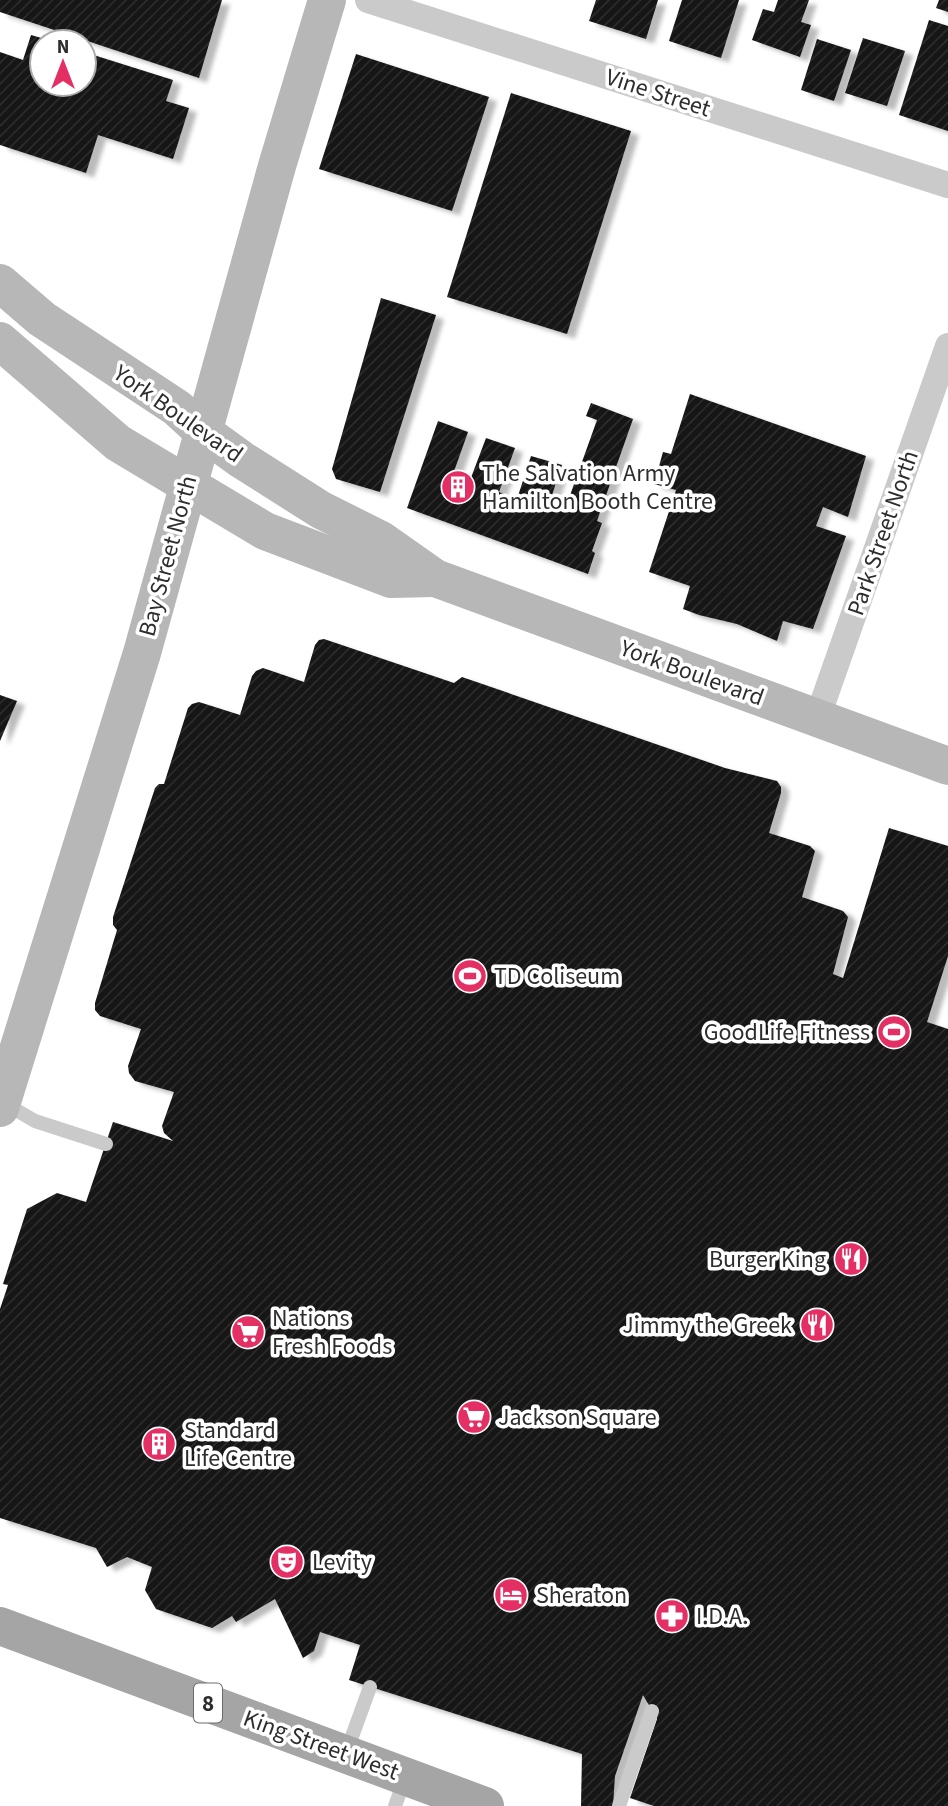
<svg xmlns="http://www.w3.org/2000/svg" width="948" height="1806" font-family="'Source Sans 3',sans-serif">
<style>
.building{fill:url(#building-hatch);filter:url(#shadow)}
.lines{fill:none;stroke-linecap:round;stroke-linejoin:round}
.lane{stroke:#cacaca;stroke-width:14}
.street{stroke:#cacaca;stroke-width:26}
.secondary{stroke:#b7b7b7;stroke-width:38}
.primary{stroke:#a5a5a5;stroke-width:38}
.labels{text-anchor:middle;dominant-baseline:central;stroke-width:7;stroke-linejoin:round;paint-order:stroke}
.shield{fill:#fff;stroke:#6c6c6c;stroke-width:2}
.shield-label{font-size:23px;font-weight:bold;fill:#2d2d2d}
.street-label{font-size:24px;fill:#2d2d2d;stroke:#fff}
.poi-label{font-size:24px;fill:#2d2d2d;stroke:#fff;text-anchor:start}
</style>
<defs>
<pattern id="building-hatch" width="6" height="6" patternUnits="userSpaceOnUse" patternTransform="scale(1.75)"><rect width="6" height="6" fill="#141414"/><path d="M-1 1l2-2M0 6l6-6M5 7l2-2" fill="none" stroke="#2e2e2e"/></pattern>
<filter id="shadow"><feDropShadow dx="8" dy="4.5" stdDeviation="2" flood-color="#0004"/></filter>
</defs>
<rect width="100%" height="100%" fill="#fff"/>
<g class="building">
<polygon points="0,0 222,0 199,78 0,12"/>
<polygon points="596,0 658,0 646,39 589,21"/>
<polygon points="682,0 739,0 721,58 669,41"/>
<polygon points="778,0 809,0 801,22 811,25 800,57 752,40 763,9 774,12"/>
<polygon points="939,0 948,0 948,12 936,8"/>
<polygon points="929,20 948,26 948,131 899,115"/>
<polygon points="31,35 52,41 42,42 42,84 84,84 84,52 173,80 166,101 189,108 173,159 98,135 86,173 0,145 0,52 23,60"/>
<polygon points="863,38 905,51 887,106 845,93"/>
<polygon points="817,39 851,50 834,101 801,90"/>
<polygon points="356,54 489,97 452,211 319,169"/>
<polygon points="511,93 631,131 567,334 447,297"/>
<polygon points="381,298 436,315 380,492 336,479 332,469"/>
<polygon points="690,394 866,456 848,517 823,507 816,526 846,536 813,629 783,621 777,641 737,624 699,615 683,609 690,586 649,572 676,490 654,484 663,452 671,454"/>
<polygon points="591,403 633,419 597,521 602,523 592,551 595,553 588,574 407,508 438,421 468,432 452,477 469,483 486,438 515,448 499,492 515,498 517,499 531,456 562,465 548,507 564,512 597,420 586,416"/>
<polygon points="324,639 454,683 462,677 725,768 777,781 781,787 781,793 769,833 810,846 815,851 802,897 843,911 848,917 833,974 843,978 889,828 948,846 948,956 927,1022 948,1029 948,1806 654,1806 630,1798 657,1719 643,1695 615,1776 613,1806 581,1806 582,1754 349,1680 360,1645 320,1632 314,1651 303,1658 275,1599 236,1622 232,1616 212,1628 156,1609 145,1590 152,1567 127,1557 107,1567 96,1548 0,1518 0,1309 8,1285 3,1284 27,1209 57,1193 86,1202 113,1122 173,1141 164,1133 162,1126 174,1092 135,1081 129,1073 128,1066 141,1029 100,1016 95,1010 95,1003 117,930 113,925 113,917 155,788 159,784 164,784 188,708 192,704 199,702 240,715 252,676 256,671 263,668 304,682 315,645 319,640"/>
<polygon points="0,695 17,701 0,741"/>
</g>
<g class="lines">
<g class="lane">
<polyline points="4,1103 35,1121 106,1144"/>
<polyline points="346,1753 370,1687"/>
<polyline points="395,1806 405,1778"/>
<polyline points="619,1806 652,1711"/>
</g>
<g class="street">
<polyline points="368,0 948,185"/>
<polyline points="817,719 948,346"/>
</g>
<g class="secondary">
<polyline points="0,283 42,319 177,408 202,431 242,460 321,510 381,540 435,578 948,766"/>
<polyline points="0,341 118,443 265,531 391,579 435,578"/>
<polyline points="0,1108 142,653 277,166 327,0"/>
</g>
<polyline class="primary" points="0,1626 485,1806"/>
</g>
<defs>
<g id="building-disc" transform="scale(1.75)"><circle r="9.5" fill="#e32f63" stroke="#fff"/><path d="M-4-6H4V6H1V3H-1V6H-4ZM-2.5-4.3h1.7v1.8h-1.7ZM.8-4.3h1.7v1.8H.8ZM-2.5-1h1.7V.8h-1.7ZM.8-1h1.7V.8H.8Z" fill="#fff"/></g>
<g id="stadium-disc" transform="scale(1.75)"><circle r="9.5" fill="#e32f63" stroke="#fff"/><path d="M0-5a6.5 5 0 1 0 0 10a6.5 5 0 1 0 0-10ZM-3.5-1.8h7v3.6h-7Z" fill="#fff"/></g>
<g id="restaurant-disc" transform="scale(1.75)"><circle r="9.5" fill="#e32f63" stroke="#fff"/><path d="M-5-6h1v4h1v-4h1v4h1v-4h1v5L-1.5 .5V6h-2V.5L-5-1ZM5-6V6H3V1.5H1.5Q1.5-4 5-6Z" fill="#fff"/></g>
<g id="supermarket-disc" transform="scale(1.75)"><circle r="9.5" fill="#e32f63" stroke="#fff"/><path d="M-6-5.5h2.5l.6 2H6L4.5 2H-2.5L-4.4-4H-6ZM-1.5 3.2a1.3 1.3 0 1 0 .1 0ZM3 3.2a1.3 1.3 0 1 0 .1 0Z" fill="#fff"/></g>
<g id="theatre-disc" transform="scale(1.75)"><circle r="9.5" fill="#e32f63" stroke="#fff"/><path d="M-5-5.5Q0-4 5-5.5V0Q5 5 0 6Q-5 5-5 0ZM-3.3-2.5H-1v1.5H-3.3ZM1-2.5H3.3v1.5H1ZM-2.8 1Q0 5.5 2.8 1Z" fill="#fff"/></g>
<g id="hotel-disc" transform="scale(1.75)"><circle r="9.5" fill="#e32f63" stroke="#fff"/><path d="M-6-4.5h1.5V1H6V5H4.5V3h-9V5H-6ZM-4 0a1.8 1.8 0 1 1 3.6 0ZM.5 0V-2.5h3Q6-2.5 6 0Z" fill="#fff"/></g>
<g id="pharmacy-disc" transform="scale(1.75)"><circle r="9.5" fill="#e32f63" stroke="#fff"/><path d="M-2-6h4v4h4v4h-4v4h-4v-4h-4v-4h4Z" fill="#fff"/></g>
</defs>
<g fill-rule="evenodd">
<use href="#building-disc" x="458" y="487"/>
<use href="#stadium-disc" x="470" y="976"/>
<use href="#stadium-disc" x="894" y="1032"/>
<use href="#restaurant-disc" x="851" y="1259"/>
<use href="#restaurant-disc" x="817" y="1325"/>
<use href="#supermarket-disc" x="248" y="1332"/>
<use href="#supermarket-disc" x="474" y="1417"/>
<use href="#building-disc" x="159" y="1444"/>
<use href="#theatre-disc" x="287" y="1562"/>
<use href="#hotel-disc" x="511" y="1595"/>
<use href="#pharmacy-disc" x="672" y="1616"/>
</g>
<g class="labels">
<rect class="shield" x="194" y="1683.5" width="28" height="39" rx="5"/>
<g class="shield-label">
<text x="208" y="1703">8</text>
</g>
<g class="street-label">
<text transform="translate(658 93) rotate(18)">Vine Street</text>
<text transform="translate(178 414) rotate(35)">York Boulevard</text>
<text transform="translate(883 533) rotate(-71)">Park Street North</text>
<text transform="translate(168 556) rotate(-75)">Bay Street North</text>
<text transform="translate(692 673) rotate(20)">York Boulevard</text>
<text transform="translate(321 1745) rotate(20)">King Street West</text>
</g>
<g class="poi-label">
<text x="482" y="473">The Salvation Army<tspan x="482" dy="28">Hamilton Booth Centre</tspan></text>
<text x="494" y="976">TD Coliseum</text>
<text x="870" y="1032" text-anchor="end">GoodLife Fitness</text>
<text x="826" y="1259" text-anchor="end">Burger King</text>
<text x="272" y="1318">Nations<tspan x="272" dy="28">Fresh Foods</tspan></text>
<text x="792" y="1325" text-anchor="end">Jimmy the Greek</text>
<text x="498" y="1417">Jackson Square</text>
<text x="184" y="1430">Standard<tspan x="184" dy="28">Life Centre</tspan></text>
<text x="312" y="1562">Levity</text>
<text x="536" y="1595">Sheraton</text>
<text x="696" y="1616">I.D.A.</text>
</g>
</g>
<g transform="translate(63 63)"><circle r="33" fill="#ffffff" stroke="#ababab" stroke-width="2"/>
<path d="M0-5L12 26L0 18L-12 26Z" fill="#e32f63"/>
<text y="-10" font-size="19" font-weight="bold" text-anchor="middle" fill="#2d2d2d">N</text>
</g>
</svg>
